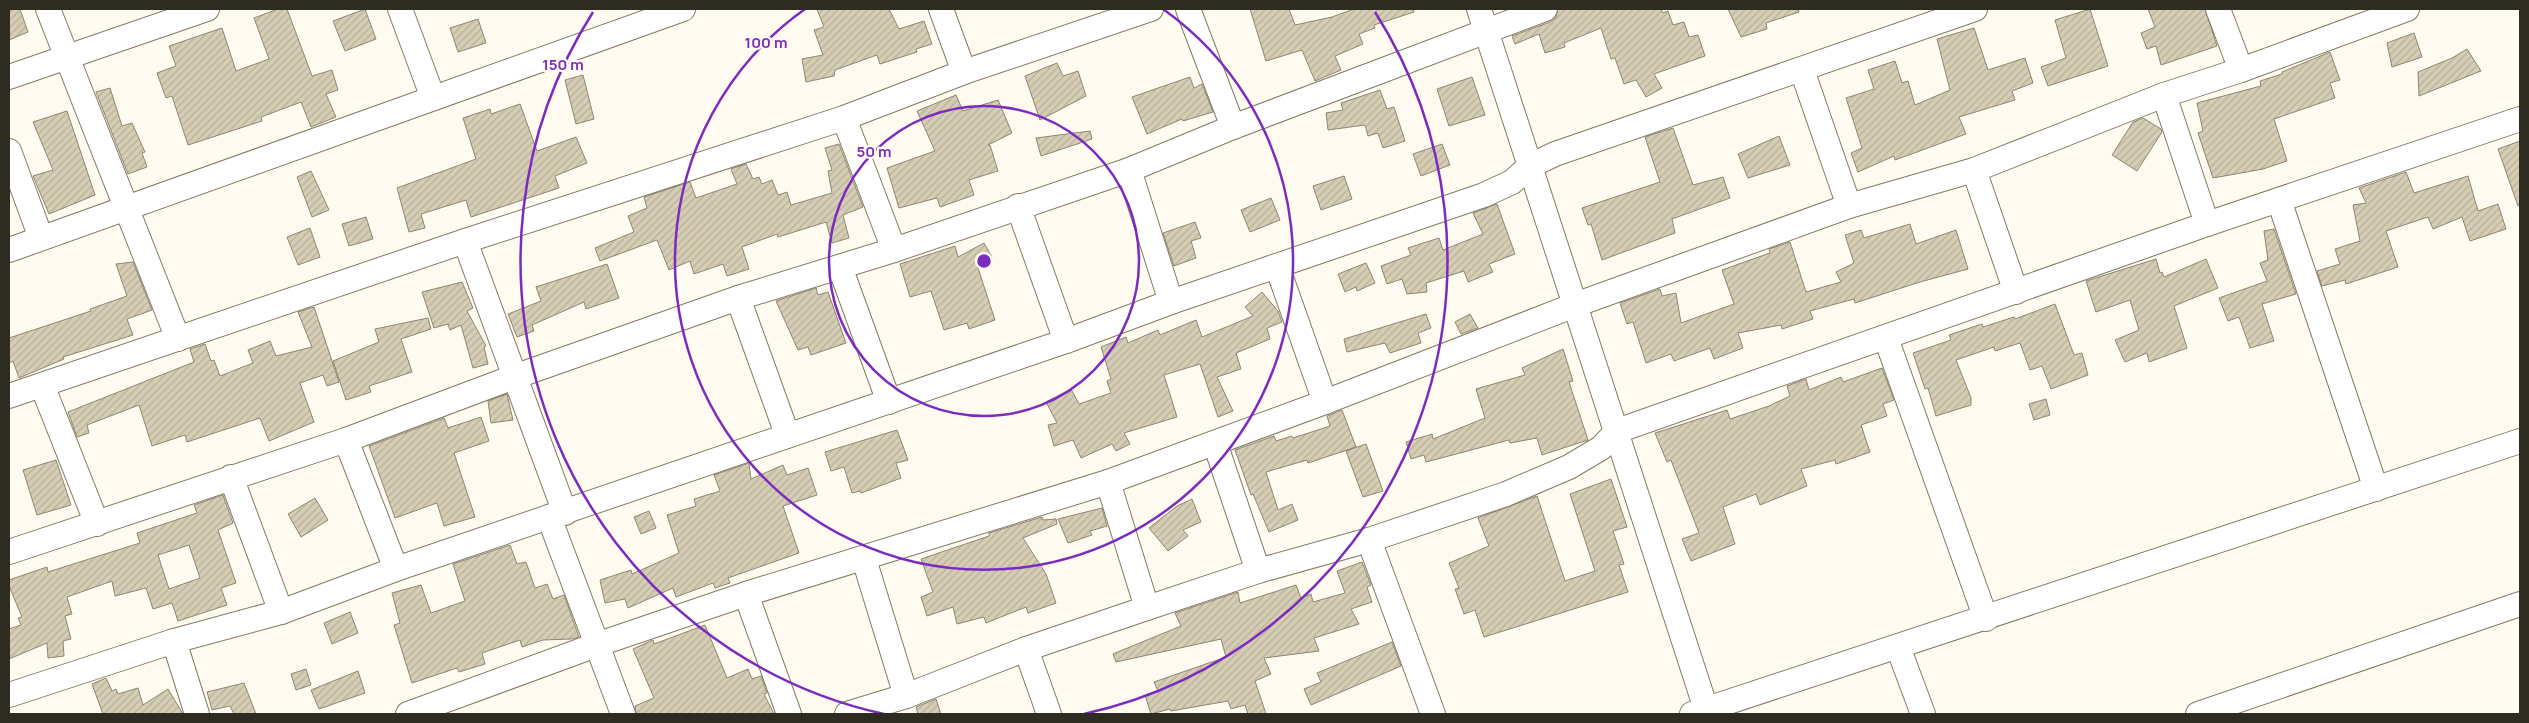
<svg xmlns="http://www.w3.org/2000/svg" width="2529" height="723" font-family="Manrope,sans-serif">
<style>
.building{fill:url(#building-hatch);stroke:#8e866f;fill-rule:evenodd}
.lines{fill:none;stroke-linecap:round;stroke-linejoin:round}
.street-casing{stroke:#827b64;stroke-width:26}
.street{stroke:#fff;stroke-width:24}
.ring{fill:none;stroke:#7b2cbf;stroke-width:2.5}
.centre{fill:#7b2cbf;stroke:#fffbf1;stroke-width:2.5}
.ring-label{font-size:15px;text-anchor:middle;font-weight:bold;fill:#7b2cbf;stroke:#fffbf1;stroke-width:4.5;stroke-linejoin:round;paint-order:stroke}
</style>
<defs>
<pattern id="building-hatch" width="6" height="6" patternUnits="userSpaceOnUse" patternTransform="scale(1.25)"><rect width="6" height="6" fill="#d6cdb5"/><path d="M-1 1l2-2M0 6l6-6M5 7l2-2" fill="none" stroke="#b8b09b"/></pattern>
</defs>
<rect width="100%" height="100%" fill="#fffbf1"/>
<g class="building">
<polygon points="9,9 20,9 28,32 9,40"/>
<polygon points="278,9 287,9 312,76 332,70 338,90 326,94 336,117 311,127 301,102 261,117 262,121 188,145 172,96 166,98 157,73 176,66 169,46 222,28 236,71 269,59 254,18"/>
<polygon points="365,9 376,39 345,51 333,21"/>
<polygon points="817,9 889,9 899,29 924,21 932,44 916,49 917,52 880,64 877,55 835,70 834,76 806,82 802,59 823,55 814,30 824,27"/>
<polygon points="1250,9 1289,9 1295,25 1332,17 1354,9 1413,9 1414,12 1374,25 1375,28 1359,34 1363,44 1335,56 1341,70 1315,81 1302,50 1266,61"/>
<polygon points="1558,9 1661,9 1663,13 1668,11 1673,25 1684,22 1689,37 1698,35 1705,56 1654,74 1662,88 1646,97 1636,80 1624,84 1615,58 1611,59 1601,28 1564,43 1565,47 1545,53 1539,34 1515,44 1512,36 1550,22 1556,17"/>
<polygon points="1728,9 1798,9 1799,12 1766,23 1767,29 1741,37"/>
<polygon points="2090,9 2108,66 2048,86 2041,67 2066,58 2055,20"/>
<polygon points="2148,9 2205,9 2217,46 2161,65 2156,46 2147,49 2141,33 2155,27"/>
<polygon points="478,19 486,43 458,52 450,28"/>
<polygon points="1974,28 1988,70 2025,58 2033,83 2012,91 2015,100 1959,117 1966,134 1895,160 1894,156 1858,172 1851,153 1862,148 1846,98 1874,89 1868,70 1895,61 1902,83 1908,81 1915,105 1950,90 1937,39"/>
<polygon points="2414,33 2422,57 2392,67 2387,43"/>
<polygon points="2467,49 2481,71 2419,96 2418,72 2452,58"/>
<polygon points="2330,52 2340,80 2330,83 2335,98 2274,119 2287,161 2263,169 2213,178 2198,133 2203,131 2197,103 2261,86 2260,81 2282,74 2282,72"/>
<polygon points="1057,63 1063,76 1078,71 1086,96 1040,120 1025,76"/>
<polygon points="583,75 594,119 576,124 565,80"/>
<polygon points="1190,77 1194,88 1202,84 1213,112 1183,121 1182,119 1147,134 1132,97"/>
<polygon points="1472,77 1485,115 1449,126 1437,89"/>
<polygon points="110,88 122,126 132,123 145,152 142,153 147,167 128,174 96,92"/>
<polygon points="1380,90 1387,109 1394,107 1405,141 1383,148 1378,133 1368,136 1365,125 1328,130 1326,113 1343,110 1341,103"/>
<polygon points="956,95 963,111 998,100 1012,133 988,145 990,145 998,171 969,180 974,195 940,207 937,198 899,208 887,168 935,151 917,111"/>
<polygon points="520,104 537,151 576,137 587,163 555,176 559,188 471,217 466,200 421,214 425,228 409,232 397,188 476,159 463,118 490,109 491,114"/>
<polygon points="67,111 95,195 49,214 33,176 53,170 33,122"/>
<polygon points="2143,118 2161,129 2162,132 2137,171 2112,155 2133,122"/>
<polygon points="1673,128 1693,185 1723,177 1730,198 1672,219 1675,233 1602,260 1591,224 1588,225 1582,208 1660,182 1645,137"/>
<polygon points="1090,131 1092,139 1041,156 1036,138"/>
<polygon points="1779,136 1790,165 1748,178 1738,154"/>
<polygon points="2520,141 2520,205 2518,206 2498,149"/>
<polygon points="839,144 863,207 843,215 849,238 832,243 826,222 778,237 777,234 742,247 749,269 727,276 723,264 694,274 690,261 669,270 657,240 600,261 595,248 634,232 628,216 647,208 644,197 690,182 696,198 737,184 731,169 746,164 753,179 759,177 762,184 772,180 778,195 787,192 791,205 832,193 828,171 832,170 825,148"/>
<polygon points="1442,144 1450,165 1421,176 1413,154"/>
<polygon points="311,171 329,210 312,217 297,177"/>
<polygon points="2406,172 2414,193 2468,176 2478,211 2498,204 2506,229 2470,241 2462,217 2433,229 2428,217 2386,231 2398,267 2346,284 2345,280 2322,286 2317,271 2340,264 2335,249 2360,241 2353,205 2366,203 2359,188"/>
<polygon points="1344,176 1352,199 1321,210 1313,186"/>
<polygon points="1271,198 1280,220 1250,232 1241,210"/>
<polygon points="1497,204 1515,254 1489,264 1493,272 1468,282 1464,271 1426,283 1427,292 1407,294 1402,279 1387,284 1381,266 1411,255 1408,248 1439,238 1443,250 1483,234 1473,213"/>
<polygon points="366,217 373,239 349,246 342,224"/>
<polygon points="1195,222 1201,238 1191,241 1196,258 1174,266 1163,233"/>
<polygon points="1910,224 1916,244 1956,230 1968,269 1920,282 1855,303 1854,299 1810,311 1813,319 1782,329 1781,325 1738,333 1743,348 1714,359 1710,348 1674,361 1671,354 1646,363 1633,322 1627,324 1620,303 1660,289 1662,296 1676,293 1681,323 1734,304 1722,270 1770,253 1769,249 1790,242 1806,292 1841,282 1836,272 1854,263 1845,235 1861,230 1864,238"/>
<polygon points="310,228 320,257 298,265 287,237"/>
<polygon points="2274,229 2296,294 2262,304 2274,341 2250,348 2239,317 2228,321 2219,298 2267,281 2260,263 2268,260 2264,231"/>
<polygon points="984,243 992,257 977,265 995,320 969,329 967,323 944,330 931,291 910,297 900,264 955,246 958,257"/>
<polygon points="2156,259 2160,273 2162,272 2164,277 2206,259 2218,288 2174,306 2187,348 2149,362 2147,353 2125,362 2115,340 2139,330 2130,300 2096,312 2086,281"/>
<polygon points="133,262 152,310 127,319 133,335 63,357 64,359 19,378 13,361 9,363 9,338 91,311 90,309 127,296 116,264"/>
<polygon points="1366,263 1375,283 1357,291 1356,287 1345,292 1338,274"/>
<polygon points="607,264 619,298 586,309 584,302 532,325 534,331 517,337 508,314 541,301 536,287"/>
<polygon points="462,282 473,308 467,311 486,346 484,347 488,364 473,368 461,325 450,330 448,324 434,328 422,292"/>
<polygon points="816,288 818,295 828,292 846,343 811,355 808,347 798,350 776,301"/>
<polygon points="1262,292 1278,311 1282,322 1267,328 1270,339 1236,353 1241,369 1217,377 1233,411 1218,417 1200,364 1164,375 1177,417 1124,433 1130,444 1116,451 1112,444 1081,458 1073,440 1054,446 1048,425 1057,423 1046,402 1071,389 1079,404 1111,393 1107,381 1111,379 1101,347 1126,337 1128,343 1158,330 1160,335 1196,320 1202,337 1253,316 1245,307"/>
<polygon points="2055,304 2074,355 2082,353 2088,375 2051,389 2042,366 2030,370 2020,343 1995,351 1994,347 1956,360 1971,398 1971,405 1936,416 1928,388 1925,389 1913,353 1951,340 1949,335 1982,324 1983,327 2014,317 2015,319"/>
<polygon points="314,307 339,382 327,386 323,375 300,383 314,422 269,441 260,418 187,442 185,435 152,446 139,405 87,425 89,433 77,437 68,412 194,362 190,349 205,344 211,361 214,360 220,376 253,363 248,350 270,341 276,356 312,347 298,312"/>
<polygon points="1426,314 1431,328 1418,333 1421,343 1390,353 1385,343 1347,352 1344,339"/>
<polygon points="1470,314 1478,328 1461,334 1455,322"/>
<polygon points="428,318 431,329 401,339 412,372 369,386 371,392 346,400 333,361 379,342 375,329"/>
<polygon points="1563,349 1573,381 1569,382 1588,440 1542,455 1537,438 1510,443 1509,440 1426,462 1424,455 1411,459 1406,442 1432,434 1433,439 1485,418 1476,389 1525,375 1522,368"/>
<polygon points="1882,368 1894,400 1883,404 1887,416 1861,425 1870,452 1836,464 1835,460 1801,469 1807,486 1760,505 1756,494 1723,507 1735,544 1691,561 1682,539 1699,533 1671,460 1667,462 1655,433 1727,410 1730,419 1769,406 1790,396 1787,386 1806,379 1809,390 1841,377 1843,382"/>
<polygon points="507,394 513,420 491,423 488,401"/>
<polygon points="2046,399 2050,415 2034,420 2029,404"/>
<polygon points="1342,410 1356,447 1308,463 1307,460 1266,472 1278,510 1292,504 1298,520 1269,532 1253,494 1251,495 1235,450 1274,436 1276,441 1292,436 1293,438 1330,426 1327,416"/>
<polygon points="481,417 489,441 454,453 475,517 444,526 437,503 395,518 369,446 444,418 448,428"/>
<polygon points="897,430 908,460 896,463 901,478 861,493 860,491 852,493 844,467 831,471 825,452"/>
<polygon points="1366,444 1383,491 1363,497 1346,451"/>
<polygon points="56,460 71,505 37,515 23,470"/>
<polygon points="749,463 751,479 783,465 787,475 808,468 817,495 783,506 799,553 728,578 730,583 715,588 713,583 676,597 673,588 628,608 625,599 605,603 600,580 631,570 632,574 679,553 667,515 696,506 694,499 720,491 714,475"/>
<polygon points="1611,479 1627,527 1613,531 1624,564 1619,565 1628,592 1484,637 1475,610 1464,614 1455,589 1459,588 1449,563 1489,546 1478,518 1537,496 1565,581 1595,571 1570,494"/>
<path d="M223,495L233,523L218,530L236,583L221,588L227,605L178,621L172,603L153,609L146,588L115,596L112,581L67,597L72,614L65,616L71,639L63,641L64,656L48,658L47,643L9,659V629L21,625L18,618L22,617L9,586V580L47,567L48,572L140,543L137,533L197,513L194,505ZM189,545L200,578L169,589L158,555Z"/>
<polygon points="315,498 328,520 301,537 288,514"/>
<polygon points="1192,499 1201,522 1183,530 1188,536 1168,551 1149,528 1177,506"/>
<polygon points="1102,508 1107,526 1090,531 1092,535 1068,543 1058,519"/>
<polygon points="649,511 656,528 641,534 634,517"/>
<polygon points="1042,517 1043,520 1056,519 1057,524 1023,538 1046,574 1056,603 1028,613 1026,607 986,623 984,617 957,624 953,607 927,616 921,597 933,592 921,559 989,536 989,533"/>
<polygon points="510,545 517,564 526,562 535,588 547,584 553,599 564,595 579,637 571,639 543,640 522,647 520,640 482,653 485,664 459,672 457,668 412,683 394,625 400,623 392,593 421,585 431,613 465,601 453,564"/>
<polygon points="1362,562 1371,585 1367,587 1372,602 1351,609 1359,624 1314,638 1319,651 1264,658 1271,674 1255,681 1266,714 1248,714 1245,705 1231,709 1228,701 1171,711 1170,709 1151,714 1145,695 1158,691 1154,682 1226,657 1221,639 1116,662 1113,654 1181,626 1175,613 1238,592 1240,603 1296,585 1301,598 1311,594 1313,602 1345,593 1337,571"/>
<polygon points="350,612 358,633 332,644 324,623"/>
<polygon points="705,625 727,678 748,669 752,679 761,676 767,693 764,694 774,714 636,714 635,706 654,698 633,649 653,640 654,644"/>
<polygon points="1392,642 1401,666 1311,705 1304,689 1321,682 1317,673"/>
<polygon points="306,669 311,685 296,690 291,674"/>
<polygon points="358,671 365,693 319,709 311,690"/>
<polygon points="106,678 112,691 116,689 118,694 138,688 143,705 168,689 183,714 103,714 92,684"/>
<polygon points="244,683 256,714 234,714 230,706 212,710 207,692"/>
<polygon points="936,699 941,714 918,714 916,707"/>
</g>
<g class="lines">
<g class="street-casing">
<g id="street">
<polyline points="48,9 178,339"/>
<polyline points="400,9 433,98"/>
<polyline points="941,9 964,72"/>
<polyline points="1188,9 1233,127"/>
<polyline points="1479,9 1706,709"/>
<polyline points="2218,9 2241,70"/>
<polyline points="1802,70 1849,206"/>
<polyline points="9,77 207,9"/>
<polyline points="2164,95 2207,224"/>
<polyline points="844,118 894,250"/>
<polyline points="9,151 41,238"/>
<polyline points="1129,170 1171,302"/>
<polyline points="1974,170 2016,292"/>
<polyline points="2279,200 2376,489"/>
<polyline points="1018,206 1066,341"/>
<polyline points="465,241 565,513"/>
<polyline points="9,250 683,9"/>
<polyline points="1277,266 1325,402"/>
<polyline points="840,267 889,402"/>
<polyline points="738,298 787,434"/>
<polyline points="1886,338 1986,619"/>
<polyline points="42,385 97,524"/>
<polyline points="9,396 465,241 844,118 964,72 1151,9"/>
<polyline points="346,440 396,569"/>
<polyline points="1215,443 1258,571"/>
<polyline points="231,477 281,612"/>
<polyline points="1108,482 1147,608"/>
<polyline points="549,517 623,714"/>
<polyline points="1369,540 1433,714"/>
<polyline points="9,552 346,440 514,377 738,298 894,250 1129,170 1233,127 1545,9"/>
<polyline points="864,559 906,696"/>
<polyline points="746,594 789,714"/>
<polyline points="174,641 197,714"/>
<polyline points="1898,647 1923,714"/>
<polyline points="1026,649 1049,714"/>
<polyline points="9,695 174,641 281,612 396,569 1066,341 1171,302 1484,195 1512,182 1530,166 1555,154 1975,9"/>
<polyline points="408,714 596,645 746,594 1108,482 1325,402 1575,305 1849,206 1974,170 2164,95 2241,70 2407,9"/>
<polyline points="847,714 906,696 1026,649 1147,608 1258,571 1369,540 1506,494 1569,467 1601,448 1617,431 2207,224 2520,119"/>
<polyline points="1692,714 2520,441"/>
<polyline points="2198,714 2520,604"/>
</g>
</g>
<use href="#street" class="street"/>
</g>
<g class="ring">
<circle cx="984" cy="261" r="155"/>
<path d="M1163 9A309 309 0 1 1 805 9"/>
<path d="M884 714A464 464 0 0 1 593 12M1375 12A464 464 0 0 1 1084 714"/>
</g>
<circle cx="984" cy="261" r="8" class="centre"/>
<g class="ring-label">
<text x="766" y="48">100 m</text>
<text x="563" y="70">150 m</text>
<text x="874" y="157">50 m</text>
</g>
<rect width="2529" height="723" fill="none" stroke="#2e2b21" stroke-width="20"/>
</svg>
